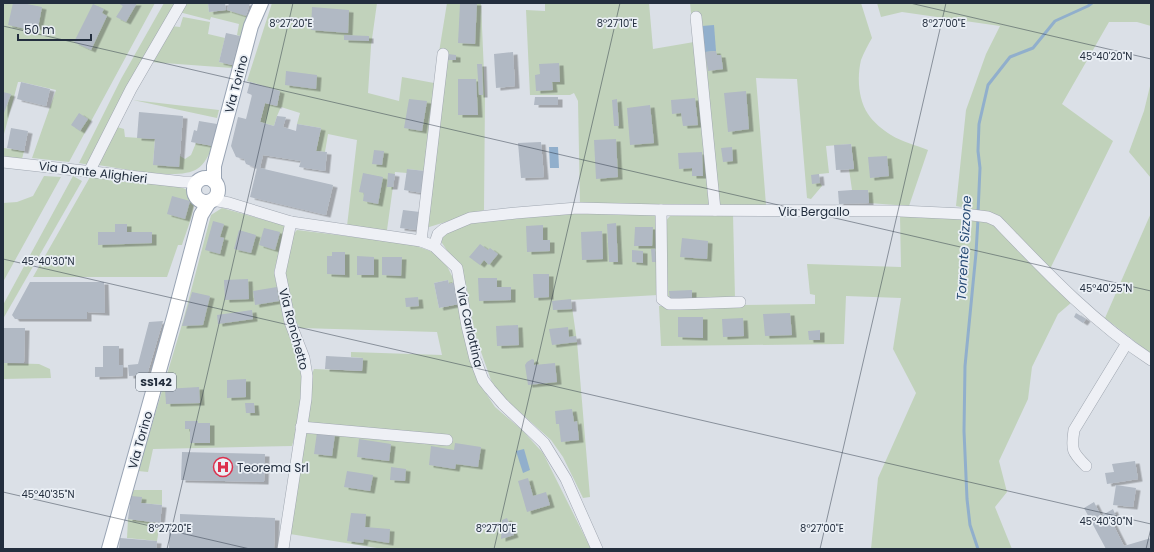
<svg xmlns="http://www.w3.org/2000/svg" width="1154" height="552" font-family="Poppins,sans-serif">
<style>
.green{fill:#c1d2bb}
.water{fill:#91afcc}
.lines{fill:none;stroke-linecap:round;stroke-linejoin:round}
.stream{stroke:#91afcc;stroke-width:3}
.building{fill:#b1b9c4;filter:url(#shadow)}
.minor-casing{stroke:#a0a7b1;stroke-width:12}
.major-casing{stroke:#99a4b4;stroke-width:16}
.minor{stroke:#eef0f5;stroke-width:11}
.major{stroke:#fff;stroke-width:14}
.ticks{fill:none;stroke:#232e3e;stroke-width:1;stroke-opacity:0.45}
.labels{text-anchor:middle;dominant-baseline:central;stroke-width:3.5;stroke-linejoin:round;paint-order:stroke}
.shield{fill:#eaeff5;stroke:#5f6875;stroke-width:1}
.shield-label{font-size:11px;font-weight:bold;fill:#232e3e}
.street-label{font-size:12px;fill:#232e3e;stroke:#eaeff5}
.poi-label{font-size:12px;fill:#232e3e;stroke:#eaeff5;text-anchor:start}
.water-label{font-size:13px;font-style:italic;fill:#2a4d76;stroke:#eaeff5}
.ticks-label{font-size:10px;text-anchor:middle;fill:#232e3e;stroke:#eaeff5;stroke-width:3.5;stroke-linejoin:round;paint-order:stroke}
</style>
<defs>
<filter id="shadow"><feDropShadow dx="4.5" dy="2.5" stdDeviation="0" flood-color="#0004"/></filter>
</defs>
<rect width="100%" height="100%" fill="#dbe0e7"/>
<g class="green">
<polygon points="3,3 155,3 69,162 32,158 56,90 21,82 18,82 4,134 4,148 24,151 22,159 3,157"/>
<polygon points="164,3 178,3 89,165 79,163 121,79"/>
<polygon points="186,3 208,3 209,12 227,10 250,16 240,47 237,46 240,36 237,35 239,24 211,17 210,20 179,12"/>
<polygon points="272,3 377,3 371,46 368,93 399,101 402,77 434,83 447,3 481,3 485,97 484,210 426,228 425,171 407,169 407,173 395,172 387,230 370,230 347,226 357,140 328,134 325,152 316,151 321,128 297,124 300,113 281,107 277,116 274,126 260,122 265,103 277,106 280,91 247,81"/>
<path d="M545,3H649L653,49L694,42L690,3H861L872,38C868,45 864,52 861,60C857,77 858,99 868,114C873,122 883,130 891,135C902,142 916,145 928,150L909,206L869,203L868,190H852L849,169L854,168L851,144L826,146L829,173L819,174L820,183L822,186L811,199L807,198L797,79L756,78L766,205H580L578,101L574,93L570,95H530L526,10L545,11Z"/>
<polygon points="877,3 1151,3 1151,26 1137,22 1109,22 1062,104 1113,141 1050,269 998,215 956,206 966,110 986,54 1000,26 902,12 881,17"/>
<polygon points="183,17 210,22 208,34 225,38 219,62 232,65 232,68 150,62 171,26 180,27"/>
<polygon points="1151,82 1151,178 1129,152 1144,111"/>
<polygon points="133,100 219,110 217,118"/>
<path d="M117,127L124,129L125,137L155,139L153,165L180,156L185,159L191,155L196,143L213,146C209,154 205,164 197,169C179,181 120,168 98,165Z"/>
<polygon points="44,176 61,177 3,282 3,203 17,202 33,196"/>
<polygon points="73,176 82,181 3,319 3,305"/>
<path d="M90,177L177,186C183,188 189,189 193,196C198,204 185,235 182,245H178L167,277H33Z"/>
<polygon points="222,208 286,226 274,272 284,322 300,362 303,380 297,428 292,446 153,449 148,472 138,471 183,321 211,215"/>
<polygon points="587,213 658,215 658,295 571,300 577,342 590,497 583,498 563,457 551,440 503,397 492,383 474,332 466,285 459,268 442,243 441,239 445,233 469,221 559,214"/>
<polygon points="1151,213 1151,354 1105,318"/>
<polygon points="733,214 735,298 670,300 667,296 665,222 670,216"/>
<polygon points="900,216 969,219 991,223 1072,302 1058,314 1032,367 1028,399 999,461 1007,492 995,507 1012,549 871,549 878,478 916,393 893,349 901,298 846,296 844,344 661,346 659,306 815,304 815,295 810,294 807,264 901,267"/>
<polygon points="297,230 411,244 433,252 443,258 455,282 449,284 448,280 434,283 439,308 459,304 479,383 495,407 522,430 543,453 591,549 383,549 290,534 310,401 312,374 314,369 362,371 363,358 351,357 351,352 442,355 437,332 300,328 292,316 285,277 292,235"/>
<polygon points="3,363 39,364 50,369 51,378 3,379"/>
<polygon points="134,490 162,490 162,505 141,503 131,496"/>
<polygon points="128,519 160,523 157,541 127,538"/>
</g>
<g class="water">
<polygon points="714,25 716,51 705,52 702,26"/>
<polygon points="549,147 558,147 559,168 550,168"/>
<polygon points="524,449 530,470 523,473 516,451"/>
</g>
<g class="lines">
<g class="stream">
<polyline points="978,213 980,168 978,151 979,124 988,85 1010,57 1033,48 1055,21 1088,6 1092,3"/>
<polyline points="978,219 976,253 965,366 964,431 967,499 970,525 978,549"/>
</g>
</g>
<g class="building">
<polygon points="13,3 22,3 42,7 38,28 27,25 26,29 8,25"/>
<polygon points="118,3 137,3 126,22 116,17 123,6"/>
<polygon points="208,3 225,3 226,10 209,12"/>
<polygon points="229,3 250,3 246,16 227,10"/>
<polygon points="460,3 477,3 475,44 458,43"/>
<polygon points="93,4 104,9 102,13 107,16 91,50 74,42"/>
<polygon points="312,7 349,10 348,33 311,30"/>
<polygon points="226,33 240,36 232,65 219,62"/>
<polygon points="344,35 369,36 369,41 344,40"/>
<polygon points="716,51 717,55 721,55 723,69 708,71 705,52"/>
<polygon points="513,52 515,86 496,88 494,54"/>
<polygon points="448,54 456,55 456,60 448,60"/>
<polygon points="559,63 560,82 552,82 553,90 536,91 535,75 540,74 539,64"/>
<polygon points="477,64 482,64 483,95 479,95"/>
<polygon points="286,71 317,75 316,89 285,85"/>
<polygon points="458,79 476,79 478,115 458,115"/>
<polygon points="21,82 50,89 46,106 17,99"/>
<polygon points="250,82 280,91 277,106 265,103 260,122 274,126 277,116 286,117 283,127 296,131 297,124 321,128 316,151 327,152 325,171 299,167 301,161 263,155 260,168 333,185 326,215 250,197 257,168 246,164 244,159 236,157 231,146 238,117 246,119 252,95 247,93"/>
<polygon points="746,91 749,129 728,132 724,93"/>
<polygon points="3,92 11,94 3,116"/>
<polygon points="535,97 558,97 558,105 534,105"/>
<polygon points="695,98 698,125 683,126 681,113 672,114 671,100"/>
<polygon points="409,99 427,101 422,131 404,128"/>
<polygon points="617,99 619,126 614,126 612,100"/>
<polygon points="650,105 654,143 630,145 627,108"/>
<polygon points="139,112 183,116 179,167 153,165 155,139 137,138"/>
<polygon points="79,113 88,119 80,131 71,125"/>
<polygon points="199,121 217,124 213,146 191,142 194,130 197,131"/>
<polygon points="11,128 28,131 24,151 7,148"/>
<polygon points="616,139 618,177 596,179 594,140"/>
<polygon points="541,142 544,177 521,178 518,143"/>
<polygon points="851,144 854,169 836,170 834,145"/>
<polygon points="732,147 733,161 723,162 721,148"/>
<polygon points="374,150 384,151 382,165 372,164"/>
<polygon points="702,152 703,176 692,176 692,168 679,169 678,153"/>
<polygon points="887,156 889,176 870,178 868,157"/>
<polygon points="407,169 425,171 422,193 404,190"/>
<polygon points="363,173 383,177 378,204 363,201 364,193 359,192"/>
<polygon points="388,173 395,174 393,187 387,187"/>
<polygon points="819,174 820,183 812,184 811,175"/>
<polygon points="852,190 868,190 869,203 839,204 838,191"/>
<polygon points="172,196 190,201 185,219 167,214"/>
<polygon points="403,210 420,212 417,230 400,228"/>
<polygon points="213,221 224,224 220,237 224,238 220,254 205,250"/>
<polygon points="616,223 618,262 609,262 607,224"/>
<polygon points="115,224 127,224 127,232 152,232 152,243 98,245 98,232 115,232"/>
<polygon points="543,225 543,240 550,240 550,251 527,252 526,226"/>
<polygon points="635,227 653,227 652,246 634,246"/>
<polygon points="264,228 280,232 275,250 259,245"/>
<polygon points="239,230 256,235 251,253 234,249"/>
<polygon points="602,231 603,259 582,260 581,232"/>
<polygon points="682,238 708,241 707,259 680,257"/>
<polygon points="480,244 488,250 490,248 498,254 489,265 484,260 480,265 469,257"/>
<polygon points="651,249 655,249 656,262 652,262"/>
<polygon points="632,250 643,251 643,263 632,262"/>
<polygon points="332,252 345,252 345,275 327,274 327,256 332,256"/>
<polygon points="357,256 374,257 374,275 357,275"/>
<polygon points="382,257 402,257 401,276 382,275"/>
<polygon points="533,274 549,274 549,297 534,298"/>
<polygon points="478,278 497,278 497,287 511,287 511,300 479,301"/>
<polygon points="248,279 249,299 225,300 224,280"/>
<polygon points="448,280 449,284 455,282 459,304 439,308 434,283"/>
<polygon points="30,282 104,282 105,313 87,312 87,319 15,319 12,315"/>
<polygon points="277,287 279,301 255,305 253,291"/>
<polygon points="692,290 692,299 670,300 669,291"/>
<polygon points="192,292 210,296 203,325 182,326"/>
<polygon points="418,297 419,306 406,307 405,298"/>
<polygon points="571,299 572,309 553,310 552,301"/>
<polygon points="252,310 253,319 218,324 217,315"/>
<polygon points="790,313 792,335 765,336 763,314"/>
<polygon points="1076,313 1086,319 1083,323 1074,317"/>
<polygon points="678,317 703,317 703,338 678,337"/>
<polygon points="743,318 744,336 723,337 722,319"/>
<polygon points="163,321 147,375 129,376 128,365 138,364 149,322"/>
<polygon points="518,325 519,345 497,346 496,326"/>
<polygon points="568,327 569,337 576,336 577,342 552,345 549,329"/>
<polygon points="3,328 25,328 24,363 3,363"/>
<polygon points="820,330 820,340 809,340 808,331"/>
<polygon points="103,346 119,346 119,365 123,365 123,376 95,377 95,367 103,367"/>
<polygon points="326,356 363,358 362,371 325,369"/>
<polygon points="532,359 534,360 534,365 555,363 557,382 528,385 525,365 527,362"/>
<polygon points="246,379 246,397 227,398 227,380"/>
<polygon points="199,387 200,403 166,404 165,389"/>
<polygon points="245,403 254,403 255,413 246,413"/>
<polygon points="572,409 574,422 577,421 579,440 561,442 559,424 556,424 555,411"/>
<polygon points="185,421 198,421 198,423 210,423 210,443 190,443 190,429 185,429"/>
<polygon points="317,432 335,434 332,456 314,454"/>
<polygon points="359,439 391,444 389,461 357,457"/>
<polygon points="455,443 481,447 478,467 456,464 455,469 429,465 431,446 454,450"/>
<polygon points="182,452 265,454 264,482 181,480"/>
<polygon points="1135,461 1138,479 1107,484 1105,473 1114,472 1112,464"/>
<polygon points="391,467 406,469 405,481 390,480"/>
<polygon points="347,471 373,475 370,491 344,487"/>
<polygon points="528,478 533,496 546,492 550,505 527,512 518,481"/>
<polygon points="1116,485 1136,488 1133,507 1113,505"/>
<polygon points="131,496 142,497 141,503 162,505 160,523 128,519"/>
<polygon points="1094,502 1101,516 1113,509 1118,521 1113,524 1124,546 1151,538 1151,549 1106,549 1084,508"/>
<polygon points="351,513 366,514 365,527 390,529 389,543 364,539 363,543 347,541"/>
<polygon points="180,514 275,518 274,549 169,549 169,529 180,529"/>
<polygon points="507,518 514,535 501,539 502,520"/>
<polygon points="120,538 157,541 156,549 119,549"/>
</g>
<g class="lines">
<g class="minor-casing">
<g id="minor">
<polyline points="696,17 715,210"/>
<polyline points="3,162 183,182 198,182"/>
<polyline points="89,172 131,89 181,3"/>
<polyline points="213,200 229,203 291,222 280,273 290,322 304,358 307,376 306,399 283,549"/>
<polyline points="661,210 662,299 669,304 680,304 740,302"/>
<polyline points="291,222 421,241 434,246 457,268 467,326 475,359 483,380 490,389 503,404 544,443 566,479 597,549"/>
<polyline points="421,241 443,54"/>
<path d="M434,246L438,234L444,229L470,218L516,213L577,208L661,210L900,211L964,214L988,217L997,221C1045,271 1093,322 1151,360"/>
<polyline points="301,427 447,440"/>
<path d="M1086,466C1072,452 1071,450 1074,430L1127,343"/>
</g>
</g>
<g class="major-casing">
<g id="major">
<circle cx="206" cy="190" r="12"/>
<polyline points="214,181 214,166 251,26 261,3"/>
<polyline points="109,549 174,317 201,215 209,202"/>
</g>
</g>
<use href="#minor" class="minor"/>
<use href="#major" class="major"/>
</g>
<path class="ticks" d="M910,3L1151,59M3,26L1151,291M3,259L1151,524M3,492L250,549M167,549L293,3M494,549L620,3M820,549L946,3M1146,549L1151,528"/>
<defs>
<g id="hospital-ring" transform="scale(1)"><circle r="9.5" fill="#eaeff5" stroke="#dc304d" stroke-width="1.5"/><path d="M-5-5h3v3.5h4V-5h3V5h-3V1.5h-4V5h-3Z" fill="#dc304d"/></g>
</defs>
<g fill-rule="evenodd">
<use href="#hospital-ring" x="223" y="467"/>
</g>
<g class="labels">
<rect class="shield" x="136" y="373" width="40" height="18" rx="3"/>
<g class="shield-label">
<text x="156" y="382">SS142</text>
</g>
<g class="street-label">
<text transform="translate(236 84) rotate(-75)">Via Torino</text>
<text transform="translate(93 172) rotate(7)">Via Dante Alighieri</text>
<text x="814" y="211">Via Bergallo</text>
<text transform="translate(470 327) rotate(77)">Via Carlottina</text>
<text transform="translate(294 329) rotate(75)">Via Ronchetto</text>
<text transform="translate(140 440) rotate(-74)">Via Torino</text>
</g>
<g class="poi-label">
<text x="237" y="467">Teorema Srl</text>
</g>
<g class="water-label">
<text transform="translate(964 248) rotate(-87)">Torrente Sizzone</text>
</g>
</g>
<g class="ticks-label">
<text x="291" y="27">8°27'20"E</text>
<text x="617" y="27">8°27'10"E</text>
<text x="944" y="27">8°27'00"E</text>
<text x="1106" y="60">45°40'20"N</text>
<text x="48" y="265">45°40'30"N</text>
<text x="1106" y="292">45°40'25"N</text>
<text x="48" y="498">45°40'35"N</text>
<text x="1106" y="525">45°40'30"N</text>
<text x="170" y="532">8°27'20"E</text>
<text x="496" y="532">8°27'10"E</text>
<text x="822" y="532">8°27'00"E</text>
</g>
<rect width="1154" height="552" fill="none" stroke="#232e3e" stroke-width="8"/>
<path d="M18 34v6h73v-6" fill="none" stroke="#232e3e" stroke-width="2"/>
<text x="24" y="34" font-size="12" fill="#232e3e" stroke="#eaeff5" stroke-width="3" paint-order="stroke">50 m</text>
</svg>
